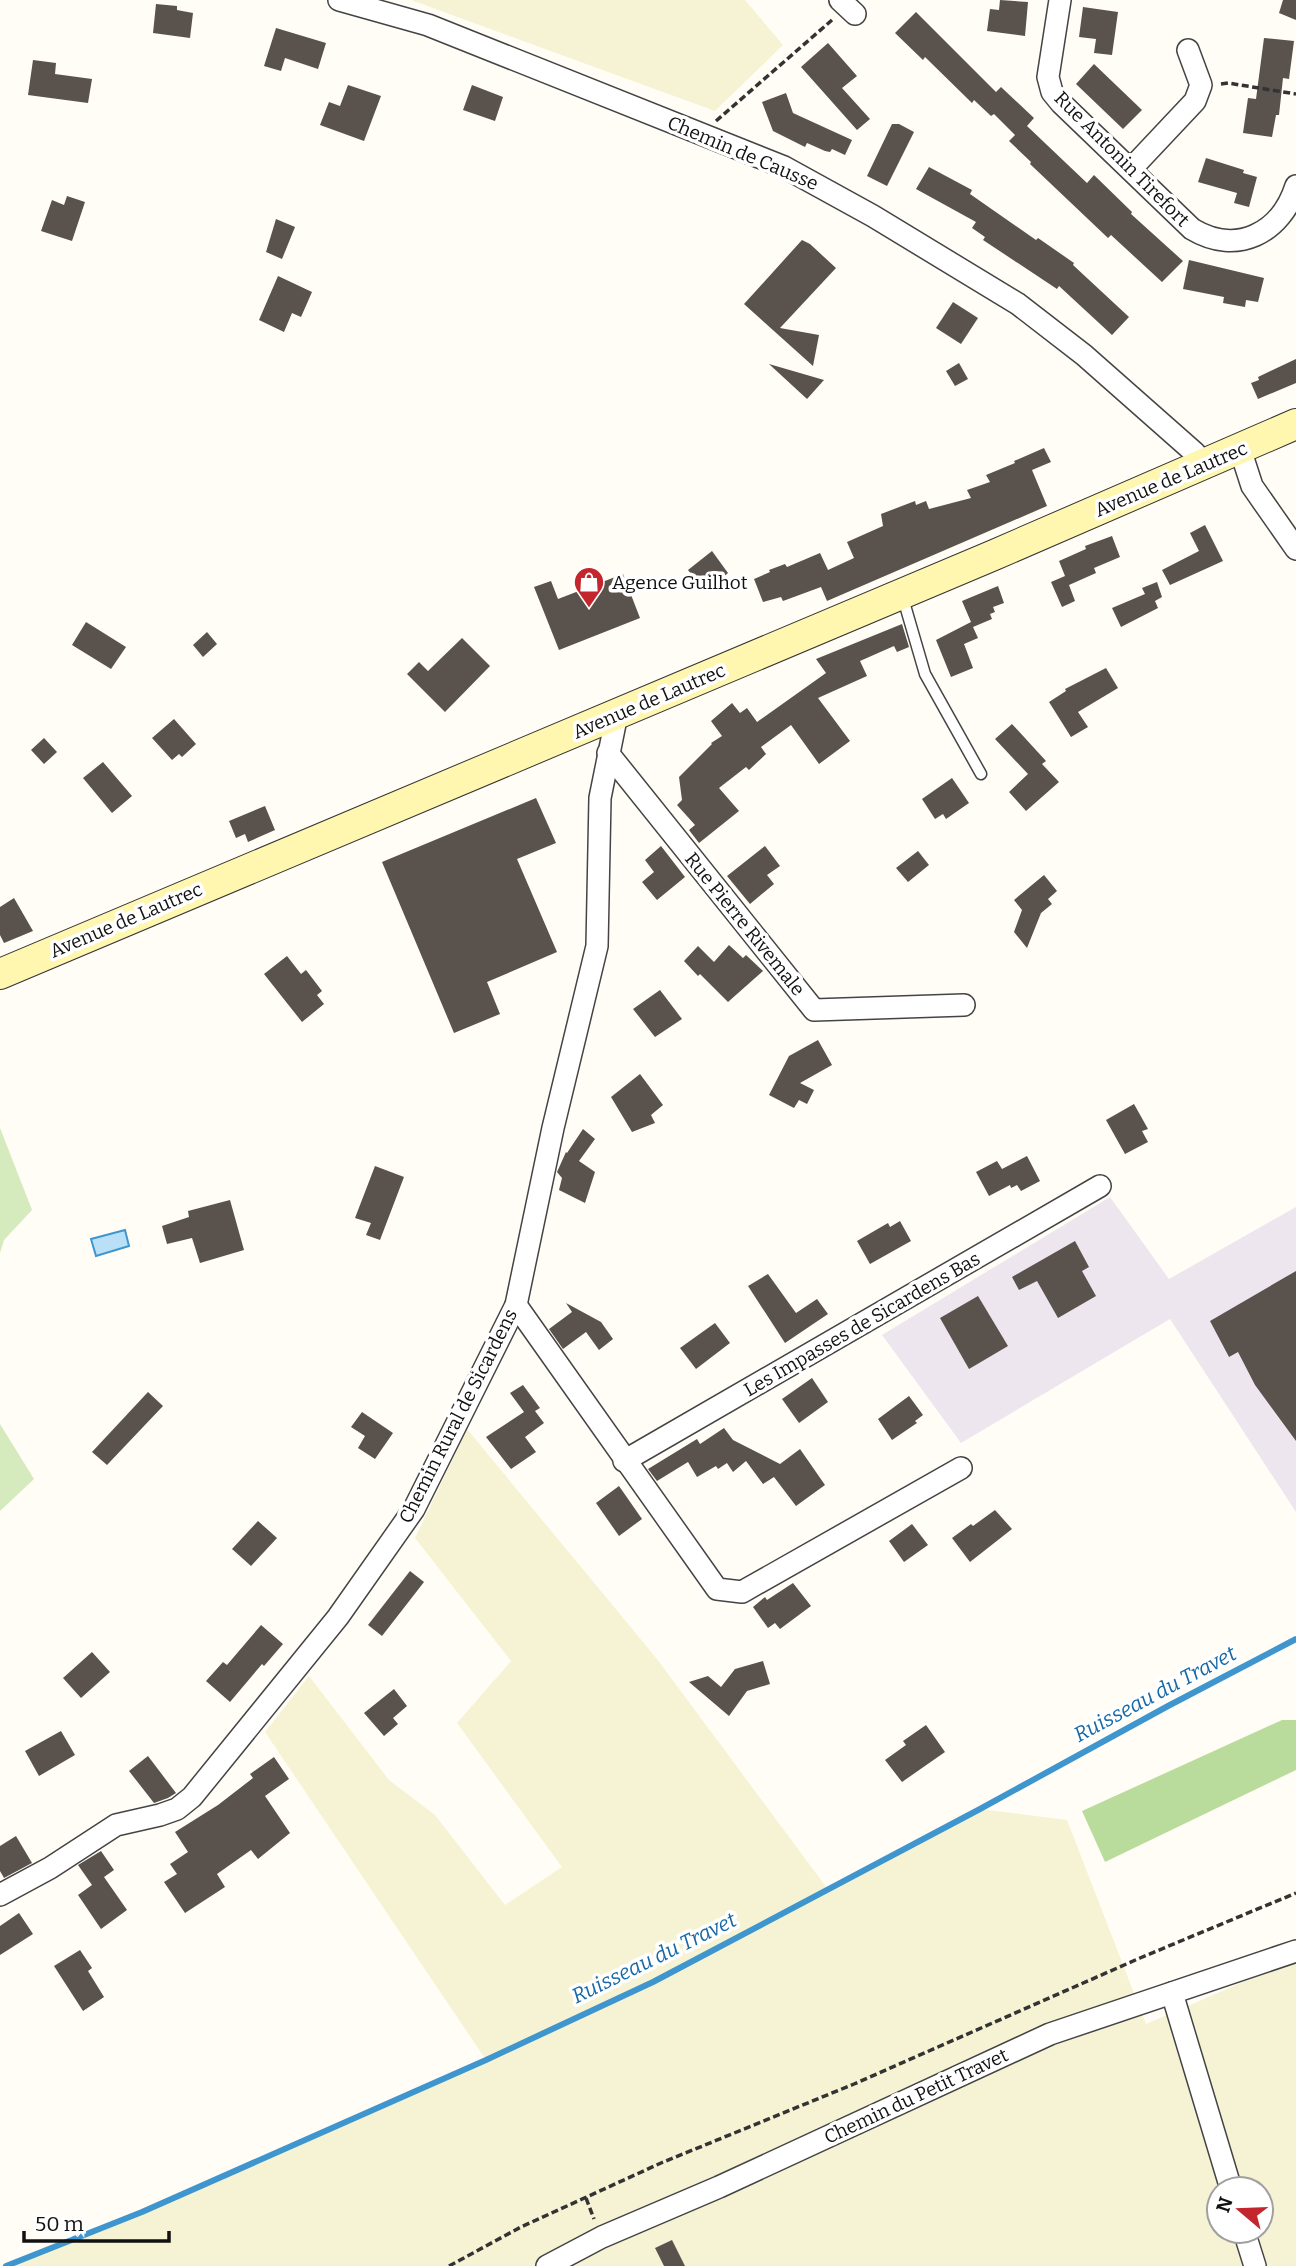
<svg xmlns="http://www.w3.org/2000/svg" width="1296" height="2266" font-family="Bitter,serif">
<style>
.industrial{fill:#eee6ef}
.farmland{fill:#f6f3d4;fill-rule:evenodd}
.green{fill:#d5ebbd}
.forest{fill:#b9dc9c}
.water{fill:#b9e0f7;stroke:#3f96cf;stroke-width:2}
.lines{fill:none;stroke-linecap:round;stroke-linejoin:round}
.stream{stroke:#3f96cf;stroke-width:6}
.building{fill:#5a524d}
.service-casing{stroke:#444;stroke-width:13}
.minor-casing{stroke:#444;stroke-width:24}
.secondary-casing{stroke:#333;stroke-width:32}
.path{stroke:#333;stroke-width:3.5;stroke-dasharray:7 3.5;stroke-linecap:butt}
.service{stroke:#fff;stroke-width:10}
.minor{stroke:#fff;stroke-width:21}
.secondary{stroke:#fff6b0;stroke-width:30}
.labels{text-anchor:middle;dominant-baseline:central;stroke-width:7;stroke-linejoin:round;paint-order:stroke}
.street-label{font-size:19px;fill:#111;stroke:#fff}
.poi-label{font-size:19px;fill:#111;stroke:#fff;text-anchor:start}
.water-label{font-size:21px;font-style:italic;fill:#1768a6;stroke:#fff}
</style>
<rect width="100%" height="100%" fill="#fffdf5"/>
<polygon class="industrial" points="1110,1197 1169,1279 1296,1207 1296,1512 1170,1319 961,1443 882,1335"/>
<g class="farmland">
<polygon points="411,0 745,0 783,45 715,111"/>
<path d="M467,1429L657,1659L827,1888L980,1809L1067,1820L1146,2024L1296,1959V2266H6L142,2212L486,2060L265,1732L309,1676L389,1780L435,1815L505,1905L562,1867L457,1723L511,1661L415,1538ZM1219,2189H1261V2231H1219Z"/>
</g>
<g class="green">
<polygon points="0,1128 32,1210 4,1240 0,1253"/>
<polygon points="0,1424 34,1479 0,1511"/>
</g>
<polygon class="forest" points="1282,1720 1296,1720 1296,1770 1105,1862 1082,1811"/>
<polygon class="water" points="125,1230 129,1246 96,1256 91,1239"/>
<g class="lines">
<polyline class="stream" points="6,2266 142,2212 486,2060 653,1982 980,1809 1168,1706 1296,1639"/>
</g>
<g class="building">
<polygon points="1000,0 1028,2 1025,36 987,31 990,9 999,10"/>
<polygon points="1283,0 1296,0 1296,20 1279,13"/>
<polygon points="156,4 177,6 177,10 193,13 190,38 153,33"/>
<polygon points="1083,7 1118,12 1112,55 1094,53 1096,39 1079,37"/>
<polygon points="916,12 996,92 1001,87 1034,118 1027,126 1087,183 1094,175 1132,212 1131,214 1183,261 1162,282 1111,235 1108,238 1030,164 1031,162 1009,141 1015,135 994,114 991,116 974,100 972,103 925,57 923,60 895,33"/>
<polygon points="276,28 326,43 318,69 285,58 281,71 264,66"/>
<polygon points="1264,38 1294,41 1289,79 1283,78 1279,115 1276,115 1272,137 1243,133 1248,98 1256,99"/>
<polygon points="828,43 857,76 842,88 870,119 857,130 801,67"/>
<polygon points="33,60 56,63 55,74 92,79 88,103 28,95"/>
<polygon points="1094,64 1142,110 1123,129 1076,84"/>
<polygon points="348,85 381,96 364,141 320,125 329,102 340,106"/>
<polygon points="472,85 503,97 495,121 463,110"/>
<polygon points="786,93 793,113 852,140 845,155 832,149 830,152 825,151 807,143 805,147 773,131 762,102"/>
<polygon points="892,124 899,124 914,132 887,186 867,176"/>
<polygon points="1206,158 1244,170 1243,173 1257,177 1249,207 1234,203 1237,193 1198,182"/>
<polygon points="929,167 972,190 970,194 1036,240 1038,238 1074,263 1073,265 1129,317 1112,335 1059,286 1057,289 983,240 985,237 972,228 976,222 916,189"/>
<polygon points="67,196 85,202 72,241 41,231 52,200 64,205"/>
<polygon points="276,219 295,227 282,259 266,252"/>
<polygon points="802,240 810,244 836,268 780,328 819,335 813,366 744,304"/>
<polygon points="1189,260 1264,278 1258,302 1246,300 1245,307 1223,303 1224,297 1183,289"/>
<polygon points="278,276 312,292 301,317 292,313 284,332 259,320"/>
<polygon points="953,302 978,318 961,344 936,328"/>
<polygon points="1296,359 1296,383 1258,399 1251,383 1259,380 1258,377"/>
<polygon points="959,363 968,379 955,386 946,371"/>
<polygon points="769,364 824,380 807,399"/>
<polygon points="1044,448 1051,462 1032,470 1047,506 827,601 821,587 783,601 781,597 763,602 754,579 770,572 769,570 785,564 787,567 820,553 828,570 854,558 847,542 883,526 881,514 915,501 916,505 926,501 929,509 971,498 967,490 990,482 986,475 1015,463 1014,461"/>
<polygon points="1205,525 1223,561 1170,585 1162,570 1199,551 1190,533"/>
<polygon points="1112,536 1120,557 1094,568 1096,573 1069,585 1075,601 1062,607 1051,582 1065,576 1059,561 1086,549 1085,546"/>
<polygon points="712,551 728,573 705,592 688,570"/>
<polygon points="623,574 640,618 559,650 534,587 551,581 558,599"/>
<polygon points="1157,582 1162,597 1155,601 1158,608 1121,627 1112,608 1145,594 1142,588"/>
<polygon points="998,586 1004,603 993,607 995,612 990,614 992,619 973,627 978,638 964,644 973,668 951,677 936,640 971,622 962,601"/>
<polygon points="86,622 126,647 111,669 72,645"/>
<polygon points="902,624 909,647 897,652 894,646 860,661 867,676 818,698 850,741 819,764 791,725 761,747 766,754 749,770 746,767 719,788 739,811 699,843 689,830 695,825 677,805 682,800 679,777 712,744 711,743 722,736 711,721 732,703 740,713 747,708 757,722 826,673 816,659"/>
<polygon points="207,632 217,644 203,657 193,645"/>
<polygon points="462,638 490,666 445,712 407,674 419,662 428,671"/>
<polygon points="1106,668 1118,688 1078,712 1088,727 1071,737 1049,702 1066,691 1065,689"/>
<polygon points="174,719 196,744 182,757 179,754 172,760 152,738"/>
<polygon points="1012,724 1046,761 1042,764 1059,782 1026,811 1009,792 1028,774 995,739"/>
<polygon points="44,738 57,752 44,764 31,750"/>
<polygon points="103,762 132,796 112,813 83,778"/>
<polygon points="952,778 969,803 946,819 943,814 935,819 922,799"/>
<polygon points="536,798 556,843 517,859 557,952 487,982 500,1014 454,1033 382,862"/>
<polygon points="265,806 275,830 248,842 245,834 236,838 229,821"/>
<polygon points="661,846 685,877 657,900 642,882 654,872 645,860"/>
<polygon points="765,846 780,866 767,875 774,884 750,904 727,876"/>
<polygon points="918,851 929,865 908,882 896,868"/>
<polygon points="1044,875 1057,891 1048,899 1052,904 1041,913 1027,948 1014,932 1022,910 1014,900"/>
<polygon points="14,898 33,931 4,943 0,935 0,907"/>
<polygon points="729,945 743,958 746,955 763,971 728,1002 700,974 698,976 684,961 698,946 714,962"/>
<polygon points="287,956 301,974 306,970 322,991 317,995 324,1004 302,1022 264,974"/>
<polygon points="660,990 682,1019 655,1037 633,1009"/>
<polygon points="818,1040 832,1065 800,1083 814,1090 807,1104 799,1100 794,1108 769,1095 789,1056"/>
<polygon points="640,1074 663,1105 651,1115 655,1123 632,1132 611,1097"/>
<polygon points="1134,1104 1148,1129 1142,1131 1148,1142 1125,1154 1106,1120"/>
<polygon points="583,1129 595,1139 579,1161 595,1172 585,1203 559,1190 562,1178 557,1172 566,1152 567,1153"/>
<polygon points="1027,1156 1040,1181 1021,1191 1017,1185 1011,1188 1010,1185 989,1196 976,1172 997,1161 1002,1169"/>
<polygon points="375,1166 404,1177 380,1240 366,1235 371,1223 355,1218"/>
<polygon points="230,1200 244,1250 200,1263 192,1238 167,1244 162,1226 189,1217 188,1211"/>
<polygon points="900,1221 911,1241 870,1264 857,1241 888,1223 890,1227"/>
<polygon points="1075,1241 1089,1267 1082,1271 1096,1296 1058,1318 1037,1281 1019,1290 1012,1277"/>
<polygon points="1296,1271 1296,1441 1255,1385 1238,1352 1229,1357 1210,1321"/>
<polygon points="768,1274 796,1313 817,1299 828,1314 785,1343 748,1286"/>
<polygon points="978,1296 1008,1346 969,1369 940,1318"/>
<polygon points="566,1303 601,1322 613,1339 599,1350 586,1332 563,1349 549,1329 572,1312"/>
<polygon points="715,1323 730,1343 696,1369 680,1348"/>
<polygon points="812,1378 828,1402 799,1423 782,1399"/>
<polygon points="523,1385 540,1408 535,1411 544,1423 525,1437 536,1452 511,1469 486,1437 524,1412 510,1393"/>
<polygon points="148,1392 163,1406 107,1465 92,1452"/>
<polygon points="909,1396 923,1415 915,1421 917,1423 892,1440 878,1419"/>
<polygon points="362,1412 393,1433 375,1459 358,1448 365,1436 351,1427"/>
<polygon points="724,1428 733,1440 780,1464 800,1449 825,1485 796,1506 774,1477 763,1484 746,1461 733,1472 727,1463 718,1469 716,1466 697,1477 688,1462 657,1481 648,1469 697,1439 700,1444"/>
<polygon points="619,1486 642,1519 619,1536 596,1503"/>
<polygon points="995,1510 1012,1529 970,1562 952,1538 971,1524 973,1526"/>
<polygon points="258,1521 277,1538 251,1566 232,1549"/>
<polygon points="912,1524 928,1545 904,1562 889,1541"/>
<polygon points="410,1571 424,1582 382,1636 368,1625"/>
<polygon points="793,1583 811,1606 780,1629 775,1623 768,1628 753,1607 765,1597 767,1600"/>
<polygon points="261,1625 283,1644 264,1666 262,1664 230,1702 206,1681 223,1662 227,1665"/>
<polygon points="92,1652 110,1672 81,1698 63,1678"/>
<polygon points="763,1661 770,1684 747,1691 729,1716 689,1682 708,1676 721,1687 735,1669"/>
<polygon points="394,1689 407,1706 393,1718 398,1724 384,1736 364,1713"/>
<polygon points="926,1725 945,1752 902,1782 885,1760 906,1745 903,1741"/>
<polygon points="61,1731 75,1755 39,1776 25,1751"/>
<polygon points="148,1756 176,1793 168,1798 154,1803 129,1771"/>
<polygon points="274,1757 289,1779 265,1796 290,1833 258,1859 251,1850 217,1874 225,1887 185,1913 164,1882 177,1874 170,1864 188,1852 175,1832 218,1805 253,1778 250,1774"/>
<polygon points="16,1836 32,1863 4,1878 0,1871 0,1846"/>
<polygon points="101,1851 114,1870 104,1877 127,1910 101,1929 78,1895 92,1885 78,1865"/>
<polygon points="19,1913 33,1934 0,1955 0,1926"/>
<polygon points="80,1950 92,1968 88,1971 104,1997 83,2011 54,1966"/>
<polygon points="672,2240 685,2266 664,2266 655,2248"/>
</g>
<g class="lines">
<g class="service-casing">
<polyline id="service" points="902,595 925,674 981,774"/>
</g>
<g class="minor-casing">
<g id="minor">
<polyline points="339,0 428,25 784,167 873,216 1018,304 1084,355 1195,453 1200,466"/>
<polyline points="840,0 855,14"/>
<path d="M1060,0L1048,77L1052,92L1061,103L1192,229C1237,256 1281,233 1296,186"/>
<polyline points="1131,169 1195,101 1201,85 1188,50"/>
<polyline points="1240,449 1252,486 1296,549"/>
<polyline points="608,753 814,1010 964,1005"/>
<polyline points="516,1305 717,1589 742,1592 961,1468"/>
<polyline points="624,1461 1100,1186"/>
<polyline points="0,1895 50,1868 116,1825 160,1815 177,1809 192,1797 338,1617 414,1509 516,1305 553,1128 597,946 600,798 617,714"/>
<polyline points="1172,1993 1231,2189"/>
<polyline points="1244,2231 1255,2266"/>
<polyline points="547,2266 602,2237 719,2187 1050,2034 1296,1951"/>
</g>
</g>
<g class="secondary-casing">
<polyline id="secondary" points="0,974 994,555 1296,424"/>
</g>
<g class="path">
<polyline points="1221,84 1228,83 1296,94"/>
<polyline points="716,121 832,20"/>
<polyline points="586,2198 594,2219"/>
<polyline points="449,2266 521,2227 661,2163 854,2084 1140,1958 1296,1893"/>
</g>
<use href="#service" class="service"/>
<use href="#minor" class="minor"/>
<use href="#secondary" class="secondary"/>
</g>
<defs>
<g id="shop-pin" transform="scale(1.575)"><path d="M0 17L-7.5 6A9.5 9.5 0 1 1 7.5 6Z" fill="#c4262e" stroke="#fff"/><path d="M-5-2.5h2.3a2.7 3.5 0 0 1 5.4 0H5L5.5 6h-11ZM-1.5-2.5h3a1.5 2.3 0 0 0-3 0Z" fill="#fff"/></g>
</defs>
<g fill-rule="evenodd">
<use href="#shop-pin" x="589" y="582"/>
</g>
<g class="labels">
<g class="street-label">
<text transform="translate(743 153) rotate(23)">Chemin de Causse</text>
<text transform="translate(1122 159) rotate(45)">Rue Antonin Tirefort</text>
<text transform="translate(1171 479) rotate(-23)">Avenue de Lautrec</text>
<text transform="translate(649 701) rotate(-23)">Avenue de Lautrec</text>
<text transform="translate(126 920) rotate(-23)">Avenue de Lautrec</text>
<text transform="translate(745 924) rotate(51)">Rue Pierre Rivemale</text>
<text transform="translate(862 1324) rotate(-30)">Les Impasses de Sicardens Bas</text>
<text transform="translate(458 1416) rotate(-63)">Chemin Rural de Sicardens</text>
<text transform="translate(916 2096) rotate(-25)">Chemin du Petit Travet</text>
</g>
<g class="poi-label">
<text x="612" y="582">Agence Guilhot</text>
</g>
<g class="water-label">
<text transform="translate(1155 1694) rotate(-28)">Ruisseau du Travet</text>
<text transform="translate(654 1958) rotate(-26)">Ruisseau du Travet</text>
</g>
</g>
<g transform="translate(1240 2210) rotate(289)"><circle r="33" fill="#ffffff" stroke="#a0a0a0" stroke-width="2"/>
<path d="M0-5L12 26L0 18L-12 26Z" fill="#c4262e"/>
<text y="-10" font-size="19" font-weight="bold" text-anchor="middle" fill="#111111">N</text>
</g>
<path d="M24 2231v10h145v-10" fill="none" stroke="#111111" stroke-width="3.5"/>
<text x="35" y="2231" font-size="21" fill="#111111" stroke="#ffffff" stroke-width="5" paint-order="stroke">50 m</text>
</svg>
